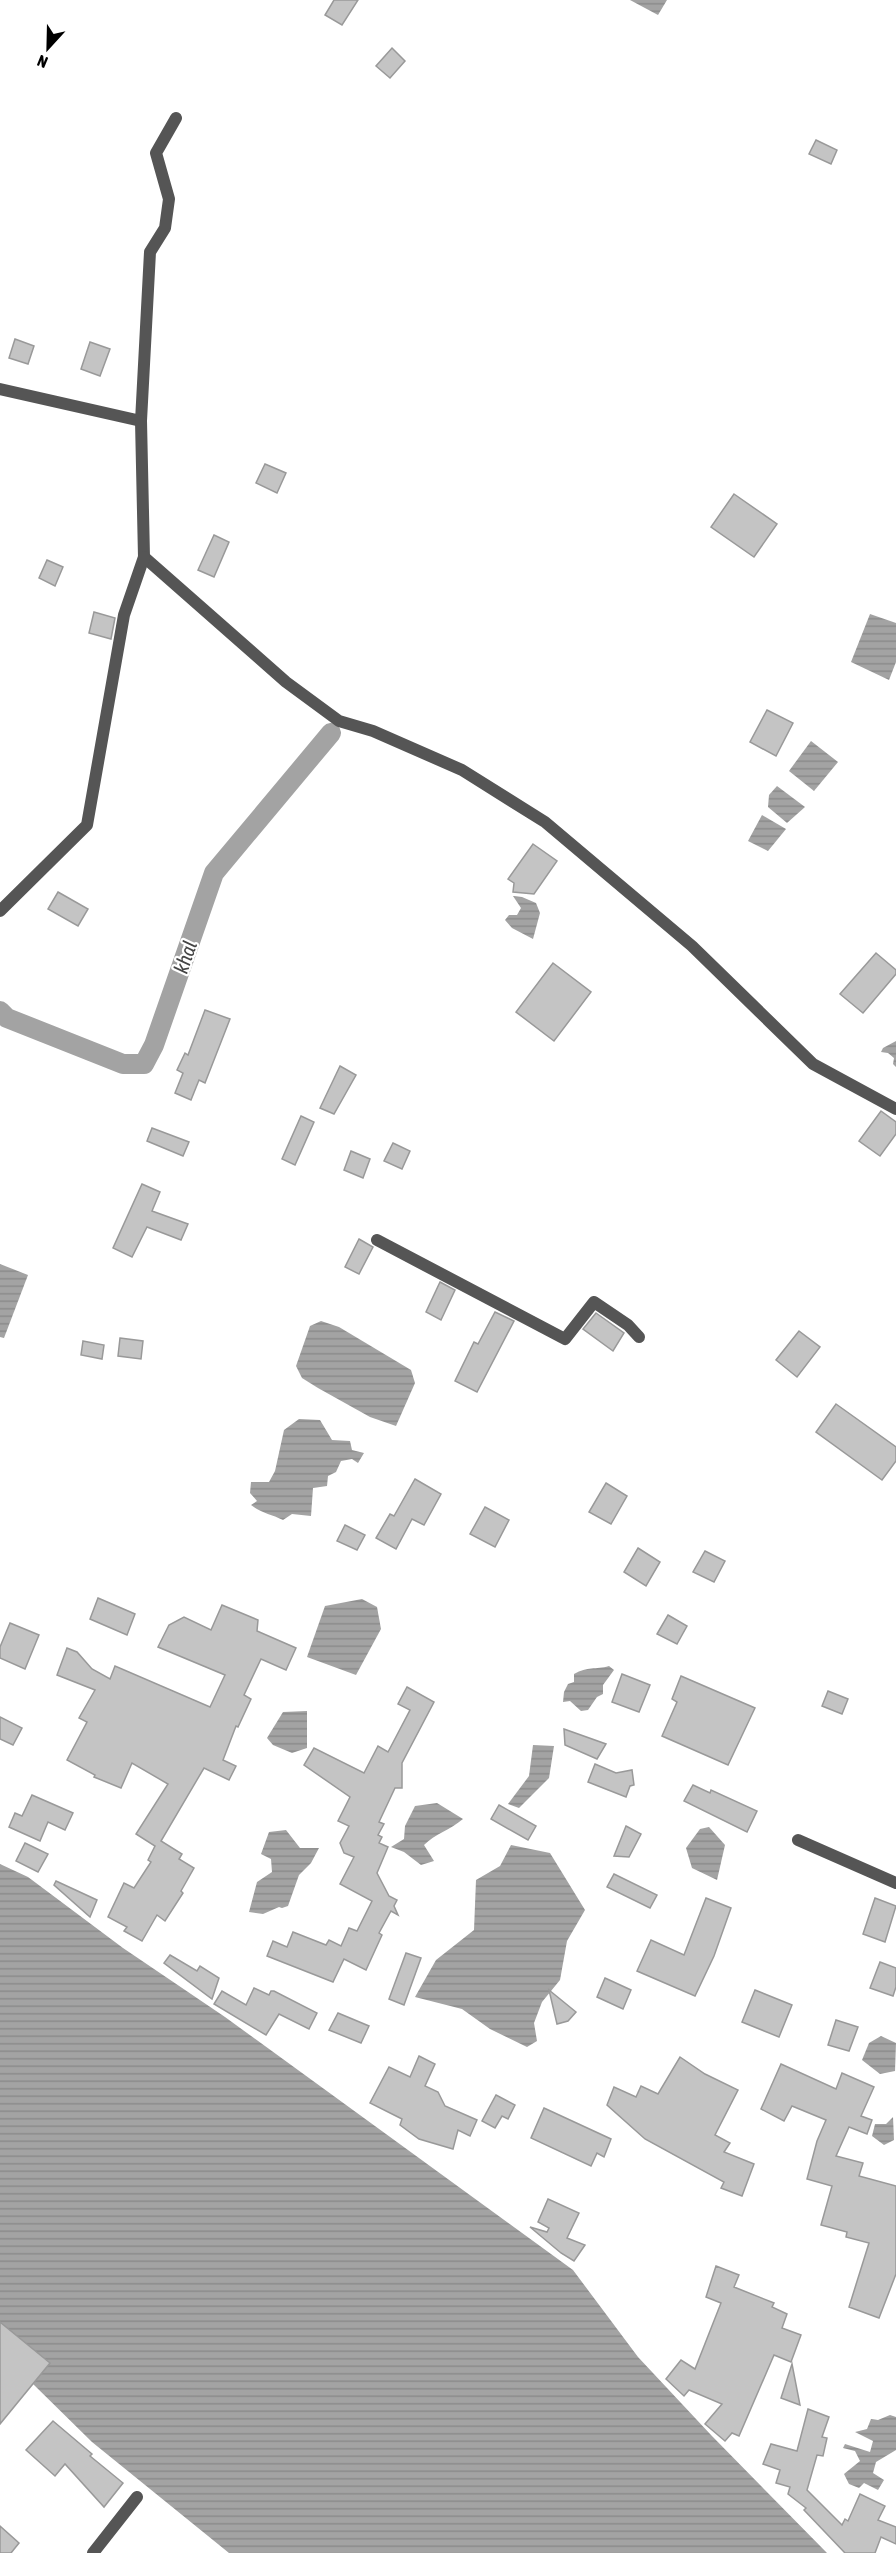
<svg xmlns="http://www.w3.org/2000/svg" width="896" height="2553" font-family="'Asap Condensed',sans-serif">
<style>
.water{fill:url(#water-rules)}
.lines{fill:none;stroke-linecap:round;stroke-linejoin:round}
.canal{stroke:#a3a3a3;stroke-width:20}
.building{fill:#c4c4c4;stroke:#999;stroke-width:1.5}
.street{stroke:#555;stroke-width:12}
.labels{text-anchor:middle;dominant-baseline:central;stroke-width:4.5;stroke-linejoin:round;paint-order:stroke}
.water-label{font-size:20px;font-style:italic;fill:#444;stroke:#fff}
</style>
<defs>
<pattern id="water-rules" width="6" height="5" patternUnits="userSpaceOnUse" patternTransform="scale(1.5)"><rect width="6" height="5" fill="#a3a3a3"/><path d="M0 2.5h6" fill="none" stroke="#8b8b8b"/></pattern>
</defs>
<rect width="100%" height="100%" fill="#fff"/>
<g class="water">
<polygon points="630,0 667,0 658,15"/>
<polygon points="870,614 896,623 896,662 889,680 851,662"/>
<polygon points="811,741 838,762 814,791 789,771"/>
<polygon points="777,786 805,807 787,823 768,807 769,795"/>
<polygon points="762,815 786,829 768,851 748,841"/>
<polygon points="513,896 522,897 536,903 540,913 533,939 512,928 505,920 509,915 517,915 521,908"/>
<polygon points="896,1041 896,1067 893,1064 894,1058 888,1053 881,1052 883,1048"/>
<polygon points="0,1264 28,1275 4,1338 0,1337"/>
<polygon points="321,1321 339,1327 411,1370 415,1383 396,1426 370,1417 318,1388 302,1378 296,1366 310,1326"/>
<path d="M299,1419L320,1420L332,1440L350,1441L352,1450L364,1453L358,1463L352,1459L341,1461L336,1472L328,1476L327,1486L313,1488L311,1516L292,1514L283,1520C271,1514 261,1513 251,1505L257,1501L250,1493L251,1482H269L275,1471L284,1430Z"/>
<polygon points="362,1599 377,1607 381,1629 356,1675 307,1657 325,1606"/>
<path d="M609,1666L614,1670L603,1685V1694L597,1697L588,1710L581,1711L570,1701L563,1702L564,1692L568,1684L574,1682V1674C588,1666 595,1670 609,1666Z"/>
<polygon points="307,1711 307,1748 292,1753 273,1745 267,1738 283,1712"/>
<polygon points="533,1745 554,1746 549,1778 519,1808 508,1804 529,1776"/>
<path d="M437,1803L463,1819C450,1830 435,1834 424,1845L434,1861L421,1865L404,1852L391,1847L404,1839L405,1826L415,1806Z"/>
<polygon points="709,1827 725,1845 717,1880 692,1868 686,1848 700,1829"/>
<polygon points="286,1830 300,1848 319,1848 311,1863 299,1875 288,1906 282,1908 279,1907 263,1914 249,1912 257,1882 272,1872 271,1859 261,1854 269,1832"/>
<polygon points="511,1845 550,1853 585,1910 567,1941 560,1980 542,2002 534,2023 537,2041 527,2047 490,2029 462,2009 415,1997 436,1960 474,1930 476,1880 500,1866"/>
<polygon points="0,1864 28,1877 123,1948 225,2017 573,2270 638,2357 711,2435 827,2553 229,2553 92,2442 33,2384 0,2357"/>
<polygon points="881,2036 896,2043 895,2071 880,2074 862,2060 869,2043"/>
<polygon points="893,2117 894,2140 884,2145 872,2136 875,2124 886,2124"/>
<polygon points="890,2415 896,2417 896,2450 876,2462 873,2473 884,2480 878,2490 864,2483 859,2488 849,2484 844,2474 860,2461 855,2451 843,2448 845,2444 870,2452 873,2441 855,2432 867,2429 871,2419 878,2420"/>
</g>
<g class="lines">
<polyline class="canal" points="0,1011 7,1018 123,1064 144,1064 154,1045 214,873 331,733"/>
</g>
<g class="building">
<polygon points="334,0 358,0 342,25 325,15"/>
<polygon points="392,48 405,61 390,78 376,66"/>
<polygon points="816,140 837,150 831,164 809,154"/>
<polygon points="15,339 34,346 28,364 9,358"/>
<polygon points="90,342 110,349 100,376 81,369"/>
<polygon points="265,464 286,473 277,493 256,483"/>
<polygon points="734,494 777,524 754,557 711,527"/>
<polygon points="214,535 229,542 214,577 198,570"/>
<polygon points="47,560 63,567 55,586 39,578"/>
<polygon points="94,612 115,618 111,639 89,633"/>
<polygon points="767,710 793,723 776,756 750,742"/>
<polygon points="533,844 557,861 534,894 513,892 514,883 508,879"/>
<polygon points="58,892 88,909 78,926 48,909"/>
<polygon points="876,953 896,970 896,974 863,1013 840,994"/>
<polygon points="553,963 591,992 554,1041 516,1012"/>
<polygon points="205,1010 230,1019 205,1083 199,1080 191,1100 175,1093 183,1073 177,1070 185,1053 188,1055"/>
<polygon points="340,1066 356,1075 334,1114 320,1108"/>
<polygon points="881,1111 896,1122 896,1134 880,1156 859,1141"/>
<polygon points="301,1116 314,1122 295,1165 282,1159"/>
<polygon points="152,1128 189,1142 183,1156 147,1141"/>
<polygon points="393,1143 410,1151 402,1169 384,1161"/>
<polygon points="351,1151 370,1159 363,1178 344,1170"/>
<polygon points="142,1184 160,1192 152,1211 188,1224 181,1240 147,1227 132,1257 113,1248"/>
<polygon points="359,1239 373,1247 359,1274 345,1267"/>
<polygon points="440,1282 455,1290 441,1320 426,1312"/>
<polygon points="495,1312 514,1321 477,1392 455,1381 474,1342 478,1344"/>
<polygon points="596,1313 624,1333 613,1351 583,1329"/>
<polygon points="799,1331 820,1347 797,1377 776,1360"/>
<polygon points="120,1338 143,1341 141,1359 118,1356"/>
<polygon points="83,1341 104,1345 102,1359 81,1355"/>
<polygon points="836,1404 896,1447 896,1461 882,1480 816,1432"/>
<polygon points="415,1479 441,1494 424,1525 412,1519 396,1549 376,1538 390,1514 394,1516"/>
<polygon points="606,1483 627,1496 611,1524 589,1512"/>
<polygon points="485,1507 509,1520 495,1547 470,1534"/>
<polygon points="345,1525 365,1535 357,1550 337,1541"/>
<polygon points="638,1548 660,1562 646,1586 624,1572"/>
<polygon points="705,1551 725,1561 714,1582 693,1572"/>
<polygon points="98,1598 135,1614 127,1635 90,1619"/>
<polygon points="222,1605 258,1620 257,1631 296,1648 286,1670 261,1659 244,1695 251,1699 238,1727 236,1726 223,1760 236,1766 229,1780 204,1768 161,1841 182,1854 179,1859 194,1868 181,1891 183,1893 165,1921 157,1915 142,1941 124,1931 127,1927 108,1917 124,1883 134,1888 151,1862 148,1860 155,1846 136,1834 168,1784 132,1763 121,1788 94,1777 95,1775 67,1760 87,1722 79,1718 95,1690 57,1675 67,1648 77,1652 92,1669 110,1679 115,1666 210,1707 225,1675 158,1647 169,1625 184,1617 211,1630"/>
<polygon points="668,1615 687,1626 677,1644 657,1634"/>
<polygon points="10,1623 39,1635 25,1669 0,1658 0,1647"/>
<polygon points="622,1674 650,1685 639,1712 612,1702"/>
<polygon points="681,1676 755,1708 728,1765 662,1736 677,1702 672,1699"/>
<polygon points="407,1687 434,1702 402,1763 402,1788 395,1788 379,1822 384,1824 378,1835 382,1837 379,1843 388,1847 377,1873 389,1896 397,1900 394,1906 398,1915 391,1911 379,1933 382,1935 366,1970 344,1959 333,1982 267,1956 273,1941 287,1947 293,1932 326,1945 329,1940 341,1946 349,1928 357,1931 372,1901 340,1884 354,1857 344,1853 340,1843 349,1826 338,1821 350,1797 304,1765 314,1748 364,1773 378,1746 388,1752 410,1710 398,1704"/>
<polygon points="828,1691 848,1699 842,1714 822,1706"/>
<polygon points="0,1717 22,1728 13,1745 0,1739"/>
<polygon points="564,1729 606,1744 597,1759 565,1745"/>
<polygon points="595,1764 616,1773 632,1770 634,1785 630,1786 626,1797 588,1782"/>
<polygon points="693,1785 710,1793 711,1790 757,1811 747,1832 684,1801"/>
<polygon points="32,1795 73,1813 65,1830 48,1822 40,1841 9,1827 15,1813 22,1816"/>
<polygon points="499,1805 536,1826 528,1840 491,1819"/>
<polygon points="626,1826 641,1834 629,1857 614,1856"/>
<polygon points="25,1843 48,1854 38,1872 16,1861"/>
<polygon points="614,1874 657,1895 650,1908 607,1887"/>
<polygon points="56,1881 97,1900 90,1917 54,1885"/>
<polygon points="706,1898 731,1908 714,1956 695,1996 637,1971 651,1940 684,1955"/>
<polygon points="875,1898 896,1906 885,1942 863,1934"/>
<polygon points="406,1953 421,1958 404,2005 389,1999"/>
<polygon points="170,1955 197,1971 200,1966 219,1978 212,1999 164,1963"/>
<polygon points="880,1962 896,1968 896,1987 893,1996 870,1988"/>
<polygon points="605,1978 631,1990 623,2009 597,1997"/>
<polygon points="254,1988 269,1995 271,1991 274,1991 317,2013 309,2029 279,2014 266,2035 214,2004 222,1991 246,2005"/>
<polygon points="549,1990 576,2012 568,2021 557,2024"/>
<polygon points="755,1990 792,2005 779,2037 742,2022"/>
<polygon points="338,2013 369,2026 361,2043 329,2030"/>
<polygon points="836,2020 858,2027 849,2051 828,2045"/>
<polygon points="419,2056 435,2064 425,2086 438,2092 445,2106 477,2120 470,2136 458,2130 453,2149 419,2139 400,2125 402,2119 370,2103 389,2067 410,2077"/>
<polygon points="680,2057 705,2074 738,2090 715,2135 730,2143 724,2152 754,2164 742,2196 721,2188 724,2182 645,2139 607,2105 614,2087 636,2097 641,2086 658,2094"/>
<polygon points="781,2064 836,2089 842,2073 874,2087 861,2116 872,2120 867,2134 849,2127 836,2156 863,2163 859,2176 896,2186 896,2274 879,2318 849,2307 869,2243 846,2237 847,2232 821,2225 832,2186 807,2179 817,2141 826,2120 792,2106 784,2121 761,2109"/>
<polygon points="496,2095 515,2105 508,2119 502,2116 495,2128 482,2121"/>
<polygon points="544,2108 611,2139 604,2157 597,2153 591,2166 531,2138"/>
<polygon points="548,2199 579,2213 567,2238 585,2245 574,2261 561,2253 530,2227 547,2232 549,2228 538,2222"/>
<polygon points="716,2266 739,2275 734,2287 774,2303 772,2307 787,2314 782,2328 801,2335 791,2362 774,2355 739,2436 732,2433 725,2441 705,2424 722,2404 689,2390 684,2396 666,2379 681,2360 695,2369 721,2303 706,2297"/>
<polygon points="0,2322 50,2363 0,2424"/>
<polygon points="792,2364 800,2405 781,2398"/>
<polygon points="808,2409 829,2417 822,2437 827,2438 823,2456 817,2455 807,2490 842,2525 845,2519 848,2521 860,2494 885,2506 878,2520 896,2527 896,2544 881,2537 875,2553 845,2553 804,2510 806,2508 788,2494 790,2487 776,2483 780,2470 763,2464 771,2444 797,2451"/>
<polygon points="53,2421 92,2454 90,2456 123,2483 104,2507 65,2464 55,2476 26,2450"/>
<polygon points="0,2526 19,2543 11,2553 0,2553"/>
</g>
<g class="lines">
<g class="street">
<polyline points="0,389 141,421 150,252 165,228 169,199 156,153 176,118"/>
<polyline points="141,421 144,557 286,682 339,721 373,731 462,770 545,822 692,946 813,1064 896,1109"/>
<polyline points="0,911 87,825 124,615 144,557"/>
<polyline points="377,1240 565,1339 594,1302 628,1325 639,1337"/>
<polyline points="798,1840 896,1883"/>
<polyline points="93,2553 137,2497"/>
</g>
</g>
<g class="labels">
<g class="water-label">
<text transform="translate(185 957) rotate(-71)">khal</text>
</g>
</g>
<g transform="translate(48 48) rotate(202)" stroke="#ffffff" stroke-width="4.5" paint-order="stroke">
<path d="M0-4.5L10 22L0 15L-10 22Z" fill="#000000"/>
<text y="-9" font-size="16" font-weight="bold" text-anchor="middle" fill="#000000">N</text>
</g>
</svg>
